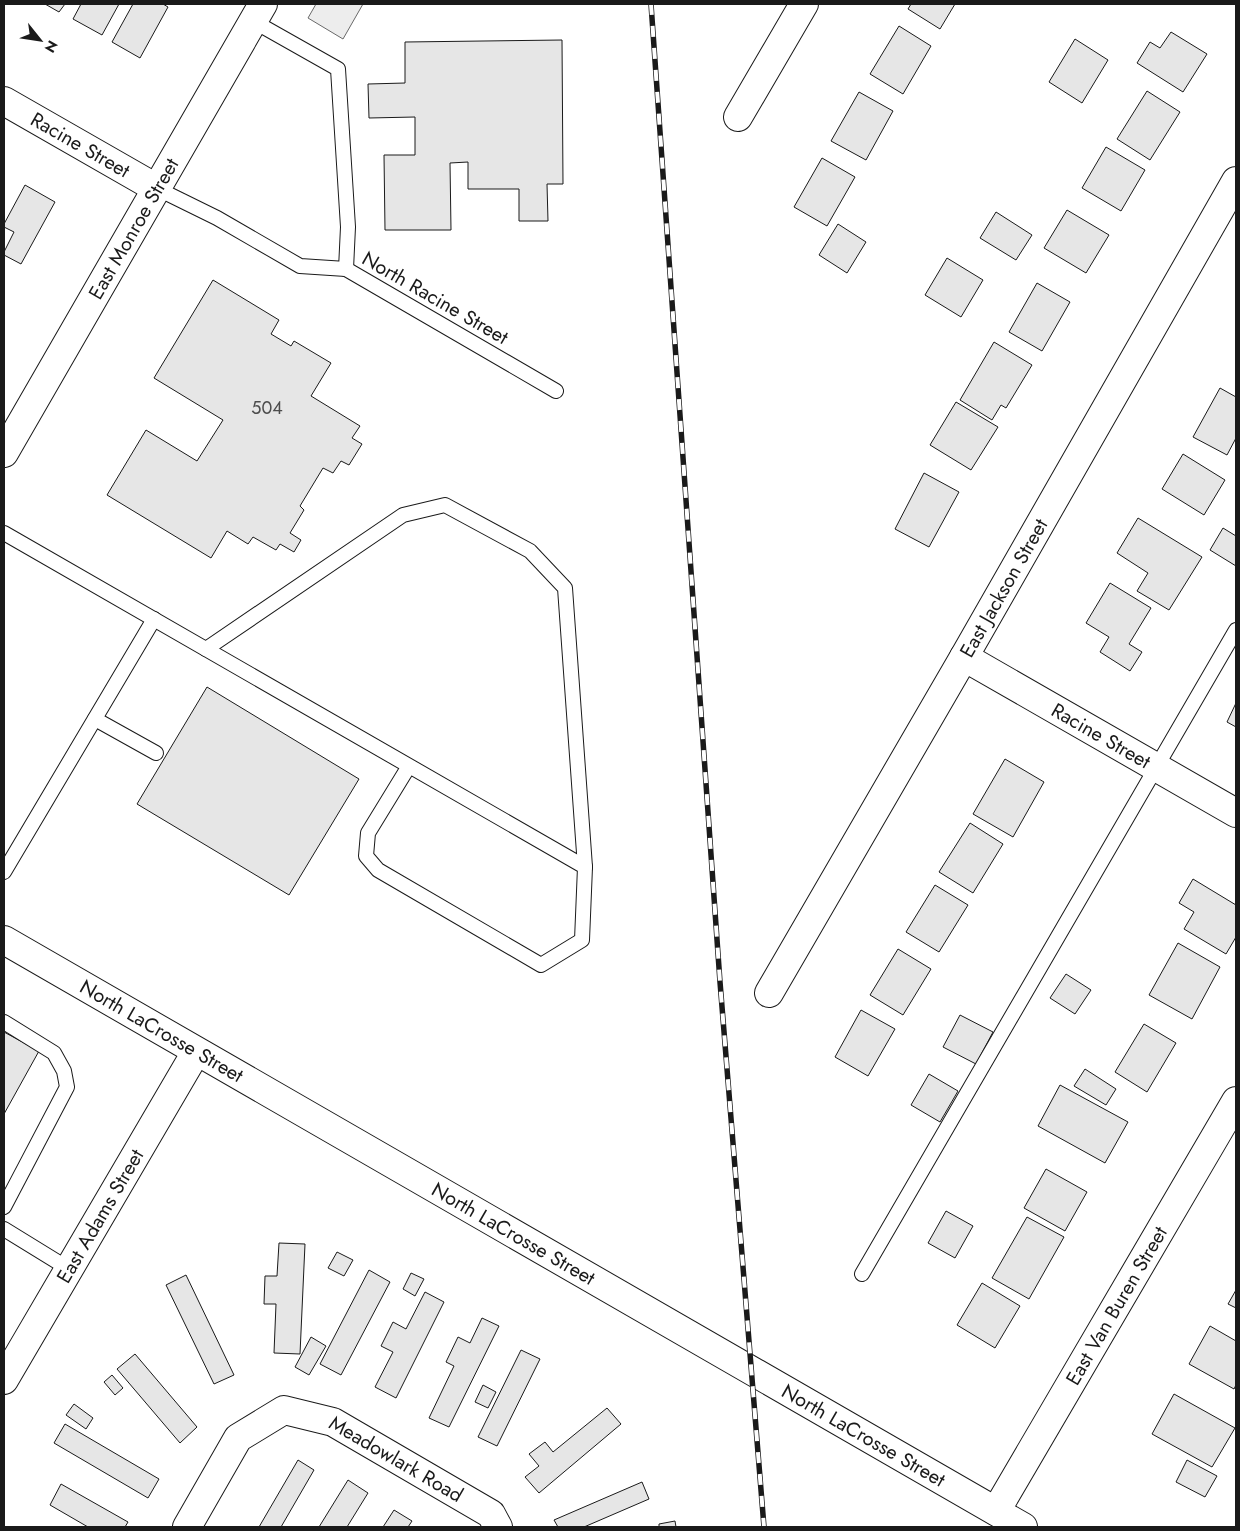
<svg xmlns="http://www.w3.org/2000/svg" width="1240" height="1531" font-family="Jost,sans-serif">
<style>
.built{fill:#ededed;stroke:#6a6a6a}
.building{fill:#e6e6e6;stroke:#1a1a1a}
.lines{fill:none;stroke-linecap:round;stroke-linejoin:round}
.lane-casing{stroke:#1a1a1a;stroke-width:16}
.street-casing{stroke:#1a1a1a;stroke-width:30}
.secondary-casing{stroke:#1a1a1a;stroke-width:30}
.lane{stroke:#fff;stroke-width:14}
.street{stroke:#fff;stroke-width:28}
.secondary{stroke:#fff;stroke-width:28}
.rail-casing{stroke:#1a1a1a;stroke-width:5.5}
.rail{stroke:#fff;stroke-width:4;stroke-dasharray:11;stroke-linecap:butt}
.labels{text-anchor:middle;dominant-baseline:central;stroke-width:4;stroke-linejoin:round;paint-order:stroke}
.number-label{font-size:18px;fill:#4d4d4d}
.street-label{font-size:20px;fill:#1a1a1a;stroke:#fff}
</style>
<rect width="100%" height="100%" fill="#fff"/>
<polygon class="built" points="316,4 363,4 343,39 308,18"/>
<g class="building">
<polygon points="45,4 65,4 59,12"/>
<polygon points="81,4 119,4 102,35 73,19"/>
<polygon points="133,4 163,4 168,7 140,58 112,42"/>
<polygon points="911,4 955,4 940,29 908,9"/>
<polygon points="899,26 931,46 903,94 870,74"/>
<polygon points="1171,32 1207,54 1183,92 1137,63 1150,42 1160,48"/>
<polygon points="1075,39 1108,60 1082,103 1049,82"/>
<polygon points="562,40 563,184 547,184 548,221 519,221 519,189 468,189 468,162 450,163 451,230 385,230 384,155 415,155 415,117 369,118 368,84 405,83 405,42"/>
<polygon points="1147,91 1180,112 1150,160 1117,139"/>
<polygon points="859,92 893,111 866,160 831,141"/>
<polygon points="1106,147 1145,170 1121,211 1082,188"/>
<polygon points="822,158 855,177 827,226 794,207"/>
<polygon points="25,185 55,202 21,264 4,255 4,252 14,232 4,227 4,224"/>
<polygon points="1067,210 1109,235 1086,273 1044,248"/>
<polygon points="996,212 1032,235 1016,260 980,238"/>
<polygon points="838,224 866,242 847,273 819,255"/>
<polygon points="947,258 983,280 961,317 925,295"/>
<polygon points="213,280 279,320 271,334 291,346 294,341 331,363 311,396 360,426 352,438 362,444 349,465 341,461 333,473 323,468 300,506 304,510 290,533 301,540 294,552 280,544 276,550 253,537 248,544 227,531 211,558 107,495 146,430 197,461 223,420 154,378"/>
<polygon points="1037,283 1070,302 1042,351 1009,332"/>
<polygon points="994,342 1032,365 1006,408 1001,405 992,420 960,400"/>
<polygon points="1220,388 1236,397 1236,438 1227,455 1193,437"/>
<polygon points="956,402 998,427 971,470 930,445"/>
<polygon points="1183,454 1225,480 1204,515 1162,489"/>
<polygon points="924,473 959,492 929,547 895,529"/>
<polygon points="1138,518 1202,557 1169,610 1137,591 1148,573 1117,553"/>
<polygon points="1223,528 1236,536 1236,566 1210,550"/>
<polygon points="1110,583 1151,608 1129,644 1142,652 1130,671 1100,652 1109,637 1086,623"/>
<polygon points="207,687 359,779 289,895 137,804"/>
<polygon points="1236,703 1236,727 1227,722"/>
<polygon points="1005,759 1044,782 1013,837 973,814"/>
<polygon points="970,823 1003,844 973,893 939,872"/>
<polygon points="1193,879 1236,905 1236,937 1226,954 1184,929 1194,912 1179,903"/>
<polygon points="935,885 968,905 939,952 906,932"/>
<polygon points="1178,943 1220,967 1192,1019 1149,995"/>
<polygon points="898,949 931,969 903,1015 870,995"/>
<polygon points="1066,974 1091,990 1075,1014 1050,998"/>
<polygon points="861,1010 895,1029 868,1076 835,1057"/>
<polygon points="960,1015 993,1032 976,1064 943,1047"/>
<polygon points="1144,1024 1176,1043 1147,1092 1115,1072"/>
<polygon points="4,1032 39,1051 4,1114"/>
<polygon points="1085,1069 1116,1089 1106,1105 1074,1086"/>
<polygon points="929,1074 958,1091 940,1122 911,1105"/>
<polygon points="1060,1085 1128,1122 1105,1163 1038,1126"/>
<polygon points="1046,1169 1087,1192 1065,1231 1024,1208"/>
<polygon points="946,1211 973,1226 955,1258 928,1243"/>
<polygon points="1027,1217 1064,1237 1029,1299 992,1278"/>
<polygon points="279,1243 305,1244 300,1354 274,1353 276,1304 264,1304 265,1276 277,1276"/>
<polygon points="337,1252 353,1260 344,1276 328,1268"/>
<polygon points="369,1270 390,1282 341,1375 320,1364"/>
<polygon points="411,1273 424,1279 415,1296 403,1289"/>
<polygon points="186,1275 234,1375 214,1384 166,1285"/>
<polygon points="982,1283 1020,1306 995,1348 957,1325"/>
<polygon points="1236,1290 1236,1308 1228,1304"/>
<polygon points="425,1292 444,1302 396,1398 375,1387 393,1352 381,1346 393,1322 406,1329"/>
<polygon points="482,1318 499,1326 449,1427 429,1418 454,1366 446,1362 458,1337 470,1343"/>
<polygon points="1210,1326 1236,1341 1236,1385 1234,1389 1189,1364"/>
<polygon points="311,1337 326,1346 309,1375 295,1367"/>
<polygon points="521,1350 540,1359 497,1446 478,1437"/>
<polygon points="135,1354 197,1427 180,1443 117,1369"/>
<polygon points="112,1375 123,1388 115,1395 104,1382"/>
<polygon points="483,1385 496,1392 488,1408 475,1402"/>
<polygon points="1174,1394 1235,1428 1212,1467 1152,1434"/>
<polygon points="74,1404 93,1418 86,1429 66,1415"/>
<polygon points="607,1408 621,1424 539,1493 525,1477 539,1466 529,1454 545,1442 553,1452"/>
<polygon points="65,1424 159,1479 148,1498 54,1443"/>
<polygon points="298,1460 314,1470 281,1527 259,1527"/>
<polygon points="1187,1460 1217,1476 1205,1497 1176,1482"/>
<polygon points="348,1480 368,1493 347,1527 319,1527"/>
<polygon points="642,1482 649,1499 584,1527 558,1527 554,1520"/>
<polygon points="61,1484 128,1522 125,1527 88,1527 50,1505"/>
<polygon points="394,1510 412,1521 408,1527 383,1527"/>
<polygon points="675,1521 676,1527 659,1527 659,1524"/>
</g>
<g class="lines">
<g class="lane-casing">
<g id="lane">
<polyline points="253,21 338,69 348,227 346,269"/>
<polyline points="156,188 217,218 300,266 346,269 556,391"/>
<polyline points="4,533 585,867 582,940 541,965 378,870 366,856 368,833 409,766"/>
<polyline points="206,649 403,515 445,505 530,551 565,588 585,867"/>
<polyline points="95,719 156,753"/>
<polyline points="4,872 154,619"/>
<polyline points="4,1022 54,1053 64,1071 67,1087 4,1207"/>
<polyline points="4,1229 69,1269"/>
<polyline points="862,1274 1236,630"/>
</g>
</g>
<g class="street-casing">
<g id="street">
<path id="s1" d="M4,101L156,188"/>
<polyline points="738,117 804,4"/>
<path id="s2" d="M4,453L263,4"/>
<path id="s3" d="M964,657L1236,813"/>
<path id="s4" d="M769,993L964,657L1236,181"/>
<path id="s5" d="M4,1380L196,1052"/>
<path id="s6" d="M996,1511L1236,1101"/>
<path id="s7" d="M187,1527L238,1438L284,1410L333,1422L491,1514L498,1527"/>
</g>
</g>
<g class="secondary-casing">
<g id="secondary">
<path id="s8" d="M4,940L1023,1527"/>
</g>
</g>
<use href="#lane" class="lane"/>
<use href="#street" class="street"/>
<use href="#secondary" class="secondary"/>
<g class="rail-casing">
<polyline id="rail" points="651,4 720,982 764,1527"/>
</g>
<use href="#rail" class="rail"/>
</g>
<g class="labels">
<g class="number-label">
<text x="267" y="408">504</text>
</g>
<g class="street-label">
<text stroke="none"><textPath href="#s1" startOffset="88">Racine Street</textPath></text>
<text stroke="none"><textPath href="#s2" startOffset="259">East Monroe Street</textPath></text>
<text transform="translate(435 298) rotate(30)">North Racine Street</text>
<text stroke="none"><textPath href="#s4" startOffset="468">East Jackson Street</textPath></text>
<text stroke="none"><textPath href="#s3" startOffset="158">Racine Street</textPath></text>
<text stroke="none"><textPath href="#s8" startOffset="182">North LaCrosse Street</textPath></text>
<text stroke="none"><textPath href="#s5" startOffset="190">East Adams Street</textPath></text>
<text stroke="none"><textPath href="#s8" startOffset="588">North LaCrosse Street</textPath></text>
<text stroke="none"><textPath href="#s6" startOffset="238">East Van Buren Street</textPath></text>
<text stroke="none"><textPath href="#s8" startOffset="992">North LaCrosse Street</textPath></text>
<text stroke="none"><textPath href="#s7" startOffset="280">Meadowlark Road</textPath></text>
</g>
</g>
<rect width="1240" height="1531" fill="none" stroke="#1a1a1a" stroke-width="10"/>
<g transform="translate(40 40) rotate(120)" stroke="#ffffff" stroke-width="4" paint-order="stroke">
<path d="M0-4L9 19L0 12L-9 19Z" fill="#1a1a1a"/>
<text y="-8" font-size="14" font-weight="bold" text-anchor="middle" fill="#1a1a1a">N</text>
</g>
</svg>
